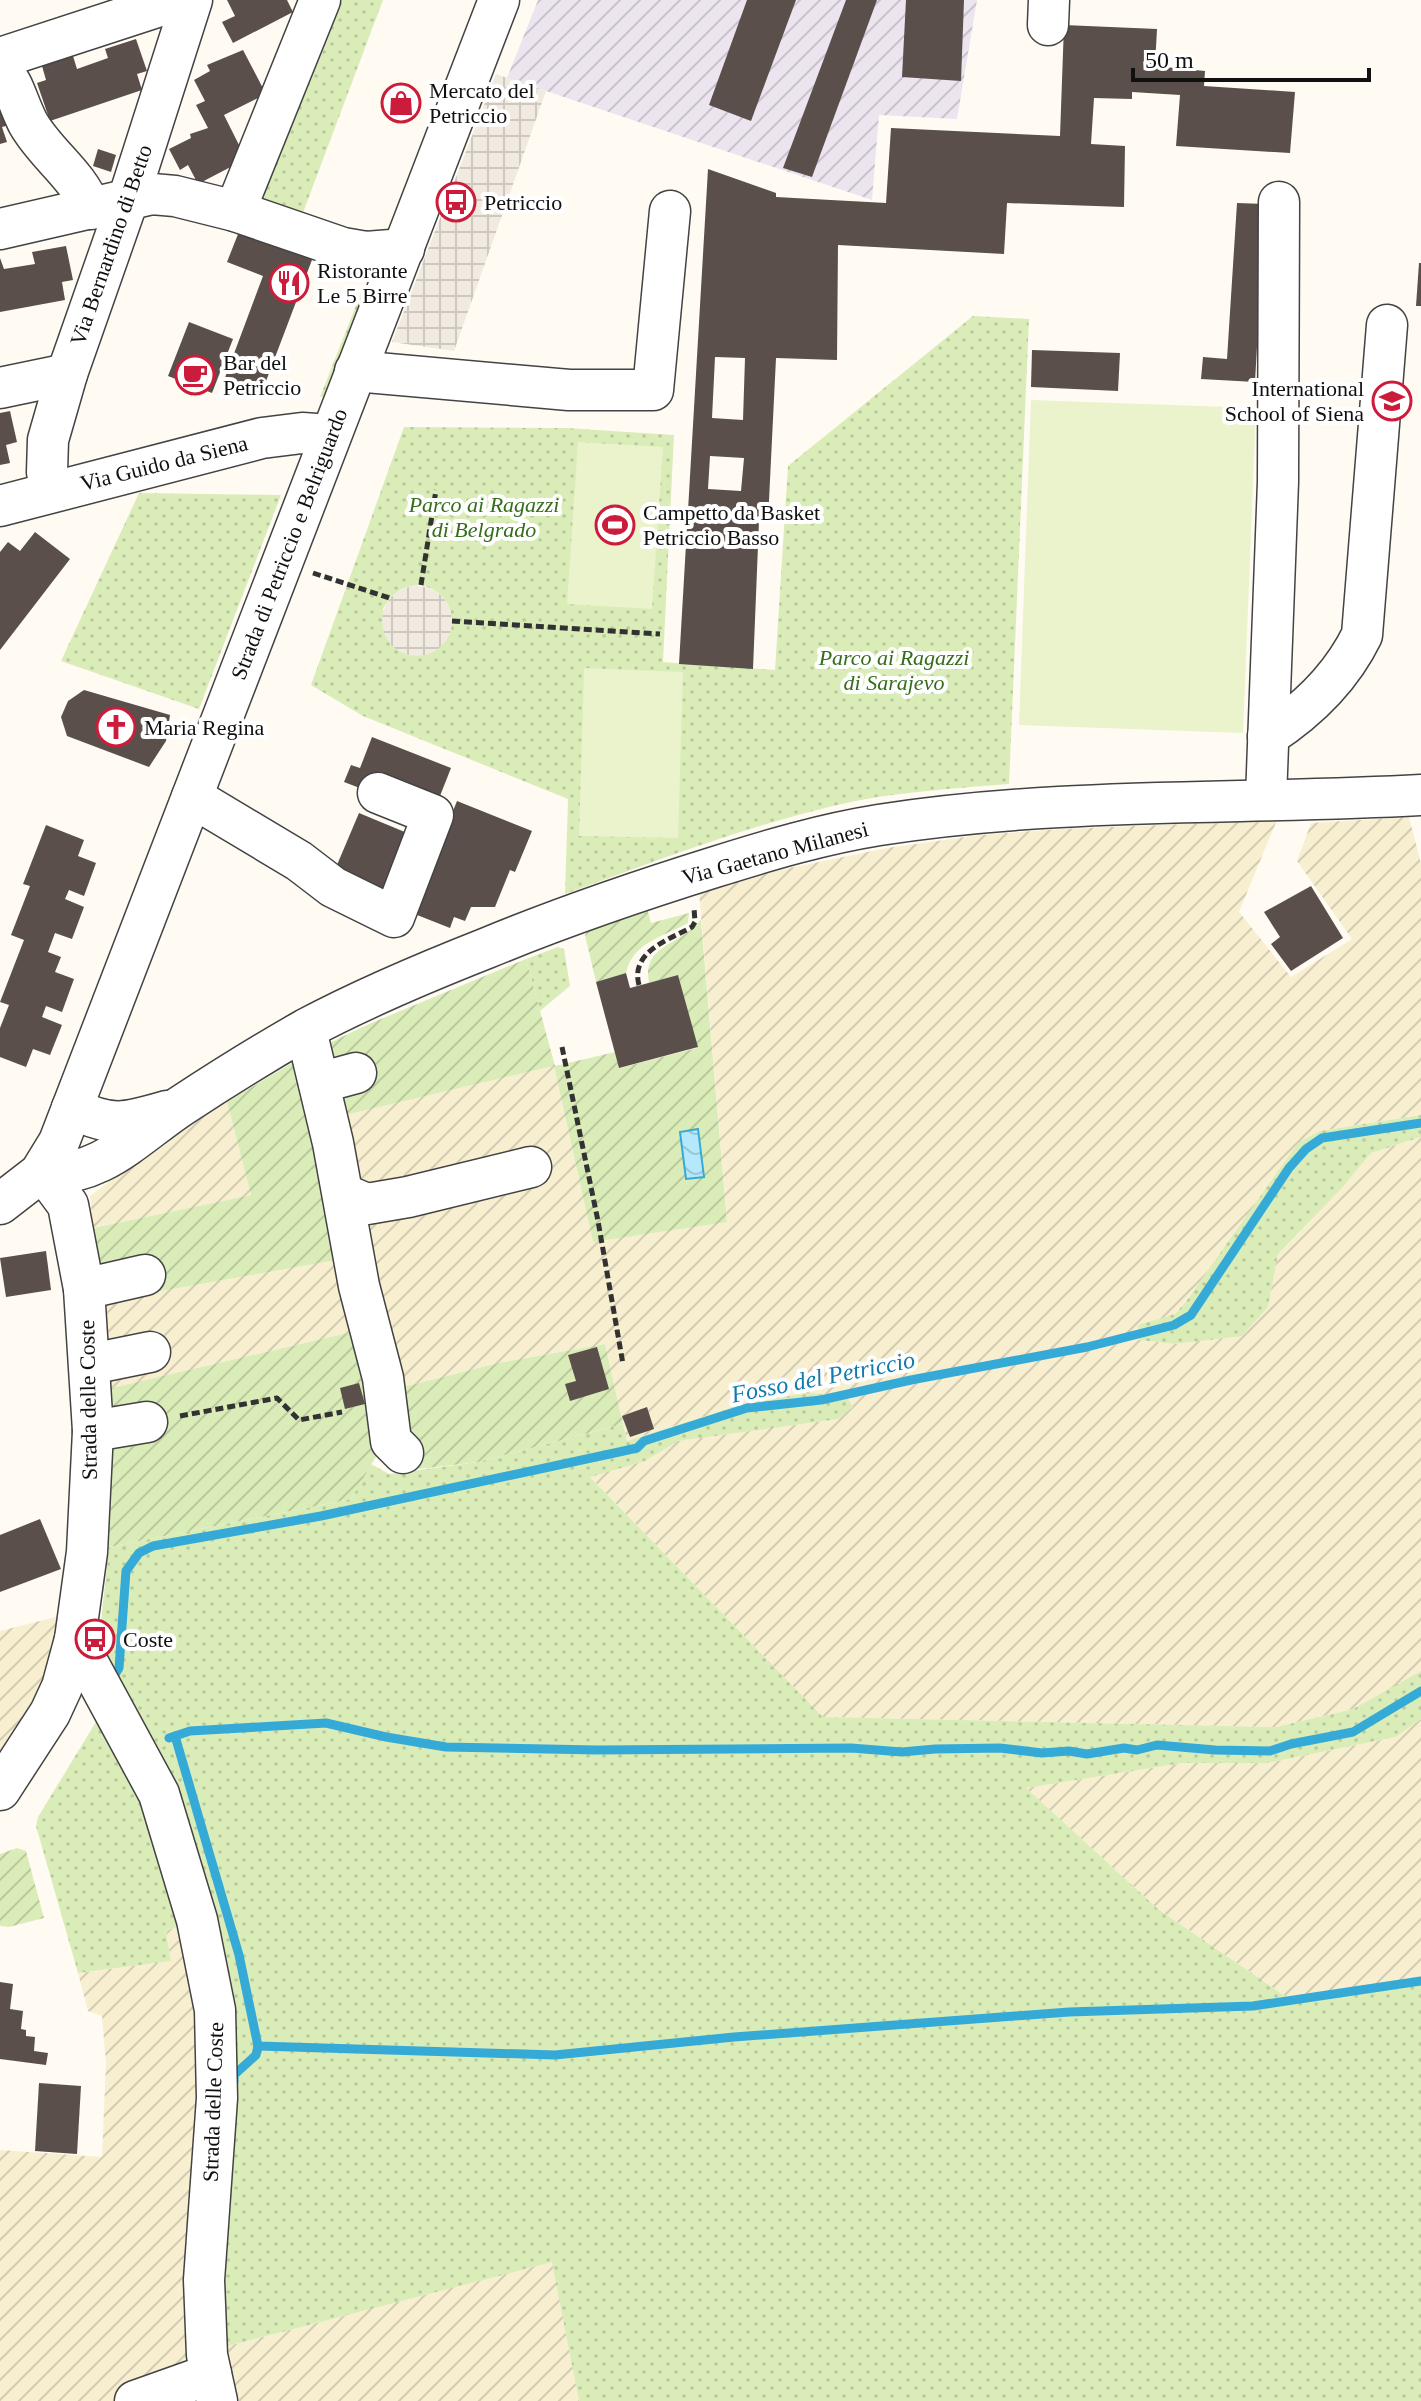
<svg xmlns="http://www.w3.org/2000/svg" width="1421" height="2401" font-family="'Times New Roman',serif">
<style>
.industrial{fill:url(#industrial-furrows)}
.farmland{fill:url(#farmland-furrows)}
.grass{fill:url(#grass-dots);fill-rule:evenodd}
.garden{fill:url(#garden-furrows)}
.pitch{fill:#eaf3cb}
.plaza{fill:url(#plaza-grid)}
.water{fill:url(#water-waves);stroke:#36aad6;stroke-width:2}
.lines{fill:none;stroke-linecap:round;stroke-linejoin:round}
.stream{stroke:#36aad6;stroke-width:9}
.building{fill:#5a4f4b;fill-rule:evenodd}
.minor-casing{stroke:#434343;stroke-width:43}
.path{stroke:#323232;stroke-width:5;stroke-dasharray:8 4;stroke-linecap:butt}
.minor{stroke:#fff;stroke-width:40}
.labels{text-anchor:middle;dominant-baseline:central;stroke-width:8;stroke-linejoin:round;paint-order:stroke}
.poi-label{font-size:22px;fill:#101010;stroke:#fff;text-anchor:start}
.street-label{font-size:22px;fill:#101010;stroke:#fff}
.park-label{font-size:22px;font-style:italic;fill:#366d1b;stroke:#fff}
.water-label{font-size:24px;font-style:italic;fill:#0f7aac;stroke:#fff}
</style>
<defs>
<pattern id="industrial-furrows" width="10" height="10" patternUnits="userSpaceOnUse" patternTransform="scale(2)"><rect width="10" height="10" fill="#ece4ef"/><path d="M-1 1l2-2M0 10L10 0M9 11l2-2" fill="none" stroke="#c9c3cc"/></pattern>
<pattern id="farmland-furrows" width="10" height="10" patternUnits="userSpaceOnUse" patternTransform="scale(2)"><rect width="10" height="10" fill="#f8efd0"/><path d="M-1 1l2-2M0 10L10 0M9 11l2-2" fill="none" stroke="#d4ccb2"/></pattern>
<pattern id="grass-dots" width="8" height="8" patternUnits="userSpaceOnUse" patternTransform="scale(2)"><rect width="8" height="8" fill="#daedb9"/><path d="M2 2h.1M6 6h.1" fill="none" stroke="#baca9e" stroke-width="1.8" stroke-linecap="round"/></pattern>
<pattern id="garden-furrows" width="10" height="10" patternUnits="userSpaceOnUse" patternTransform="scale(2)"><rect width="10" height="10" fill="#daedb9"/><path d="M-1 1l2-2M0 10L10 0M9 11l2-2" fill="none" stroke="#baca9e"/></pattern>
<pattern id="plaza-grid" width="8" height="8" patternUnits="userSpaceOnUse" patternTransform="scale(2)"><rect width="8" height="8" fill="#f1eae0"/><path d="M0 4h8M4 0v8" fill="none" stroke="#cec8bf"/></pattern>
<pattern id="water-waves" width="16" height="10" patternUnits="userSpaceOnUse" patternTransform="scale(2)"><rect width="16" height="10" fill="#b4e8fa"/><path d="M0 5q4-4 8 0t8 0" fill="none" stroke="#9ac6d5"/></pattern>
</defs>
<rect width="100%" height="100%" fill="#fffbf3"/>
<polygon class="industrial" points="538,0 977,0 957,119 879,115 872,200 507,78"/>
<g class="farmland">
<polygon points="1409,817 1421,863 1421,1115 1319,1131 1175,1314 1138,1326 1139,1340 1174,1344 1242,1335 1268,1307 1277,1255 1343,1187 1371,1153 1421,1137 1421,1671 1409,1679 1353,1709 1276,1727 823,1717 589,1476 645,1461 677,1441 837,1419 743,1404 627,1441 605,1344 498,1363 395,1389 337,1117 554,1066 593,1242 727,1221 699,892 765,873 887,848 980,835 1061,829 1277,820 1239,912 1291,977 1352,939 1297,861 1311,823"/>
<polygon points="227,1102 251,1195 93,1228 90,1196 149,1152"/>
<polygon points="343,1259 360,1330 111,1388 105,1301"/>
<polygon points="68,1614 55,1665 0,1760 0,1631"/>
<polygon points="1421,1719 1421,1977 1288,1998 1158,1909 1025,1788 1183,1763 1267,1763 1396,1737"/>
<polygon points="187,1923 204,2021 194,2363 163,2401 0,2401 0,2150 102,2157 106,2063 102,2016 88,2011 78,1973 171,1961 166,1931"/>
<polygon points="553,2261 579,2401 239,2401 224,2347"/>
</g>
<g class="grass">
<polygon points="334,0 383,0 301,218 256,204"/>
<polygon points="364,285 371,287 329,396 320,397"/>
<path d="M973,316L1029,319L1009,784C950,789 890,792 833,806C741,828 653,862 565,894L568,799L363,716L311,685L404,427L566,428L674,435L663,662L775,670L788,466ZM421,585C475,599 452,672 399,651L383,609C392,593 402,586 421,585Z"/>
<polygon points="139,493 281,495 199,709 61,661"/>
<polygon points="558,947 564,949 570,986 540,1011 526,959"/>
<polygon points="1421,1115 1421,1137 1371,1153 1343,1187 1278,1254 1268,1307 1242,1336 1174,1344 1139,1340 1138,1325 1175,1314 1187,1300 1298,1143 1319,1131"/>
<polygon points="807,1393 845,1395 853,1407 838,1419 678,1441 645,1461 590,1477 823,1717 1276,1727 1353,1709 1421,1671 1421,1719 1396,1737 1267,1763 1183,1763 1026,1788 1158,1909 1288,1998 1421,1977 1421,2401 579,2401 552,2262 224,2347 211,1923 160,1751 103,1662 99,1640 109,1547 351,1499 371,1464 389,1474 478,1462 623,1424 627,1441 743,1404"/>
<polygon points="102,1712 114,1729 187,1923 166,1931 171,1961 78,1973 36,1826 38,1817"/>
</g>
<g class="garden">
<path d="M647,908L651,923L689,913L688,923C663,937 633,942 626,973L596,982L585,935L589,928Z"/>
<path d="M701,920L727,1222L593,1242L554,1066L337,1117L321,1047L369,1024L526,959L555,1066L615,1052L620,1068L697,1048L678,975L649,983C641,945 681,945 701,920Z"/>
<polygon points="300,1058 343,1259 105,1301 93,1228 251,1195 227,1102"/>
<polygon points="360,1330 384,1443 351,1499 109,1547 111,1388"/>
<polygon points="605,1344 623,1424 478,1462 419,1469 403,1436 395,1389 498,1363"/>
<polygon points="17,1848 26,1851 44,1918 9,1927 0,1926 0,1854"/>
</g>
<g class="pitch">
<polygon points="1031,400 1256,408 1243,733 1019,725"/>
<polygon points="578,442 663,447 652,609 567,604"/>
<polygon points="584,668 683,672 678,838 579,836"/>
</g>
<g class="plaza">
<polygon points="496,74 546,91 454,351 392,342"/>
<circle cx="417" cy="621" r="35"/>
</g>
<polygon class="water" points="698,1129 704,1177 686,1179 680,1132"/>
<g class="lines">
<g class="stream">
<polyline points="112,1679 119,1668 126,1571 139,1553 153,1546 321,1516 619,1452 637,1448 644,1441 747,1408 821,1400 911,1380 1087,1347 1174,1325 1191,1315 1289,1168 1306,1149 1322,1138 1421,1123"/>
<polyline points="175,1736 239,1955 258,2046 555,2055 734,2037 1069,2012 1253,2006 1421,1981"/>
<polyline points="169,1738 190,1731 326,1723 386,1737 446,1747 598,1750 851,1748 902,1752 935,1749 1000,1748 1042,1753 1069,1751 1087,1754 1124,1748 1137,1750 1157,1745 1215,1750 1270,1751 1291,1744 1353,1732 1421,1691"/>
<polyline points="234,2082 234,2075 256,2055 258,2046"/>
</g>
</g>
<g class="building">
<polygon points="227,0 287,0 293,12 233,43 222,22 235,16"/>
<polygon points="747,0 796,0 751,121 709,105"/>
<polygon points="846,0 877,0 812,177 783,168"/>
<polygon points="906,0 964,0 961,81 902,77"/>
<path d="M1064,25L1157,29L1155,66L1205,71L1204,86L1295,92L1290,153L1176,146L1180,95L1132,92V99L1094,98L1091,144L1125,146L1124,207L1007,203L1004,254L838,245L837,360L776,358L768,521H759L753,669L679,664L708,169L776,193V197L886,203L891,128L1060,136ZM715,357L745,358L743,420L712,418ZM710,456L744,458L741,491L708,489Z"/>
<polygon points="136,39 147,71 137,74 142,90 50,121 37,83 46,80 42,66 73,56 77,69 108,58 105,49"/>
<polygon points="243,50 266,94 224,115 246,159 198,184 188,165 180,170 169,149 191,138 190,134 208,128 196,105 205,101 194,80 210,71 207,65"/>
<polygon points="0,91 13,124 2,127 7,142 0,144"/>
<polygon points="98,149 116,155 111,172 93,166"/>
<polygon points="457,183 466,186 453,219 444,216"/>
<polygon points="1237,203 1265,204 1255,382 1201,379 1203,357 1227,359"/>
<polygon points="242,224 315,252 260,397 223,383 263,276 227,262"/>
<polygon points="66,246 73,280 62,282 65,300 0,312 0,258 4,269 35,264 32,252"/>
<polygon points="1419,263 1421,263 1421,306 1416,306"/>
<polygon points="189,322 233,339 212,393 168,376"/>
<polygon points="1032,350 1120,353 1118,391 1031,387"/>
<polygon points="10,411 17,442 6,445 10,463 0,465 0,413"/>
<polygon points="35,532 70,559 0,650 0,552 8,542 20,551"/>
<polygon points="84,690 170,715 166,741 149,767 67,736 61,717 68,701"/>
<polygon points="372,737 451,768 438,801 365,790 344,782 351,765 360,768"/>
<polygon points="457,801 532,831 515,872 510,870 495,907 471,907 465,921 454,917 450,928 412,913"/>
<polygon points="359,813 412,835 388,896 334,872"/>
<polygon points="46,825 84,840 78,856 96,863 84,896 69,890 65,899 84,907 72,939 55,933 48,952 61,957 55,972 74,979 62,1012 46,1006 42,1017 62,1025 50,1055 33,1049 26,1067 0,1057 0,1028 9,1005 0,1002 24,940 11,935 30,886 23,884"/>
<polygon points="1311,886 1343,938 1291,971 1271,944 1280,937 1264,912"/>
<polygon points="626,973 630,988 678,975 698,1047 619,1068 596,982"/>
<polygon points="46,1251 51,1290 6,1297 0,1258"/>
<polygon points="597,1347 609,1389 570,1401 565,1384 576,1381 568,1355"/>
<polygon points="359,1383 365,1404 345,1409 340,1388"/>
<polygon points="647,1407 654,1429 630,1437 622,1416"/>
<polygon points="40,1519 61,1569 0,1592 0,1535"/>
<polygon points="0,1982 13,1984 10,2009 23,2011 21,2029 26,2030 26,2036 35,2037 34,2051 48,2053 46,2065 0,2059"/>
<polygon points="39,2083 81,2086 77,2154 35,2151"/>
</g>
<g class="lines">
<g class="minor-casing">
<g id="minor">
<polyline points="1048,25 1049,0"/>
<polyline points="0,58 178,0"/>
<path d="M0,67C16,87 17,102 28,123C46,155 77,173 91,209"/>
<polyline points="235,211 320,0"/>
<polyline points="0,229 152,194 175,196 235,211 343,248 366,252 404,249"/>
<polyline points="355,371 569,390 653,390 670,211"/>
<polyline points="0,388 67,374"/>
<polyline points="51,492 47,472 48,440 67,374 128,200 192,0"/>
<polyline points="0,506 262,438 302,433 330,435"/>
<path d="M1268,736C1308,710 1341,678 1362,635L1387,325"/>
<polyline points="192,797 299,861 333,887 394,917 433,815 378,793"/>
<polyline points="1266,798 1278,482 1279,202"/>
<polyline points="306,1030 333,1143 359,1286 383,1378 391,1441 403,1453"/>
<polyline points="319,1083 356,1073"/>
<path d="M72,1108C112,1128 126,1123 167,1111"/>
<path d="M40,1173C99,1179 136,1136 181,1106C222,1079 264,1053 306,1029C364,998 426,972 487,948C562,917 638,891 715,867C769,850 823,834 879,825C1058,797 1241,805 1421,795"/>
<polyline points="343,1194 367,1204 408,1197 531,1167"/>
<polyline points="0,1204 40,1173 59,1142 499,0"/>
<polyline points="84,1289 145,1275"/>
<polyline points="91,1364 150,1352"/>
<polyline points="93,1431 147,1422"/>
<polyline points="75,1639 159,1794 197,1920 215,2010 217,2098 204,2280 207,2355 217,2401"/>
<polyline points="0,1790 50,1713 62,1687 75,1639 87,1552 93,1431 84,1289 68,1205 51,1182 40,1173"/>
<polyline points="135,2401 211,2374"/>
</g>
</g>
<g class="path">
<polyline points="313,573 389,598"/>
<polyline points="421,585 436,490"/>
<polyline points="452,621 660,634"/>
<path d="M639,985C630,952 668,940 692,927L695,922L694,908"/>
<polyline points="562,1047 598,1221 623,1364"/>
<polyline points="180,1416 277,1398 299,1420 342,1412"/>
</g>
<use href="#minor" class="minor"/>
</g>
<defs>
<g id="shop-ring" transform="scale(2)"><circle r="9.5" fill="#fff" stroke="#cb1d3b" stroke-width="1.5"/><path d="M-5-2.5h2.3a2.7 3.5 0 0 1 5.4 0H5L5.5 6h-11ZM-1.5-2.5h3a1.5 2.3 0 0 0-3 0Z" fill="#cb1d3b"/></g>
<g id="bus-ring" transform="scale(2)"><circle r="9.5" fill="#fff" stroke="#cb1d3b" stroke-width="1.5"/><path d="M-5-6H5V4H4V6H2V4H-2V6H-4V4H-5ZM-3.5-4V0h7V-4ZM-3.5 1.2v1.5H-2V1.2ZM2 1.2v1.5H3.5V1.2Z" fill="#cb1d3b"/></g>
<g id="restaurant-ring" transform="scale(2)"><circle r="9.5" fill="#fff" stroke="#cb1d3b" stroke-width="1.5"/><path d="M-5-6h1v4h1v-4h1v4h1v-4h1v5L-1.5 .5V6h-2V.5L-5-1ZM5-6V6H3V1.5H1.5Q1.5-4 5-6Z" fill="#cb1d3b"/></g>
<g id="cafe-ring" transform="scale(2)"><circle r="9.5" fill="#fff" stroke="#cb1d3b" stroke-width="1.5"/><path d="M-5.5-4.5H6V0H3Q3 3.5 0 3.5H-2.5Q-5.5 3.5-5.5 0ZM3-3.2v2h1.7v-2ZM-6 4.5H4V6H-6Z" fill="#cb1d3b"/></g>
<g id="school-ring" transform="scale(2)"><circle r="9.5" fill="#fff" stroke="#cb1d3b" stroke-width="1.5"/><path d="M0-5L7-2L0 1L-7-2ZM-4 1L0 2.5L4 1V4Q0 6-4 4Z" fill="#cb1d3b"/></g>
<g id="stadium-ring" transform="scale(2)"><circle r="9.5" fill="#fff" stroke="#cb1d3b" stroke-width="1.5"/><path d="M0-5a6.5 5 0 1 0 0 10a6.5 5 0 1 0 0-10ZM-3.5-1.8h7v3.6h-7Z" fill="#cb1d3b"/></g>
<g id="church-ring" transform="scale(2)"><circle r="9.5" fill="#fff" stroke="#cb1d3b" stroke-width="1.5"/><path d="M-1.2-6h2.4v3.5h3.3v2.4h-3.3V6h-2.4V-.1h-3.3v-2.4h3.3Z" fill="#cb1d3b"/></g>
</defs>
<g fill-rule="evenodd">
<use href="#shop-ring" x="401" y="103"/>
<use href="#bus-ring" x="456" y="202"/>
<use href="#restaurant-ring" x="289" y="283"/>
<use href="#cafe-ring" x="195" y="375"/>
<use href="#school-ring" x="1392" y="401"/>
<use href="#stadium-ring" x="615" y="525"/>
<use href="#church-ring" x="116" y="727"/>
<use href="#bus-ring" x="95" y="1639"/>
</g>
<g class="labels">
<g class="poi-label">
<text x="429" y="90">Mercato del<tspan x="429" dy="25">Petriccio</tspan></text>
<text x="484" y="202">Petriccio</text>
<text x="317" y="270">Ristorante<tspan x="317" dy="25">Le 5 Birre</tspan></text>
<text x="223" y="362">Bar del<tspan x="223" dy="25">Petriccio</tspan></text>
<text x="1364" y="388" text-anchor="end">International<tspan x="1364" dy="25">School of Siena</tspan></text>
<text x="643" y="512">Campetto da Basket<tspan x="643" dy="25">Petriccio Basso</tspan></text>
<text x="144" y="727">Maria Regina</text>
<text x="123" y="1639">Coste</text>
</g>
<g class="street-label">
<text transform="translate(111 245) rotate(-71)">Via Bernardino di Betto</text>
<text transform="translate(164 463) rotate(-14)">Via Guido da Siena</text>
<text transform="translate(289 544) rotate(-69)">Strada di Petriccio e Belriguardo</text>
<text transform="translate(775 853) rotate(-15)">Via Gaetano Milanesi</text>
<text transform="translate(88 1400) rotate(-91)">Strada delle Coste</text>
<text transform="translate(213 2102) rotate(-88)">Strada delle Coste</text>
</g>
<g class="park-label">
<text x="484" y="504">Parco ai Ragazzi<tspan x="484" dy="25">di Belgrado</tspan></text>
<text x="894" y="657">Parco ai Ragazzi<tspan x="894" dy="25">di Sarajevo</tspan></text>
</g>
<g class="water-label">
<text transform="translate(823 1377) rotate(-11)">Fosso del Petriccio</text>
</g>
</g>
<path d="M1133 68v12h236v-12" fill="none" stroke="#101010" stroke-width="4"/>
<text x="1145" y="68" font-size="24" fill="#101010" stroke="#ffffff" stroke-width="6" paint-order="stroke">50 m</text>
</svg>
